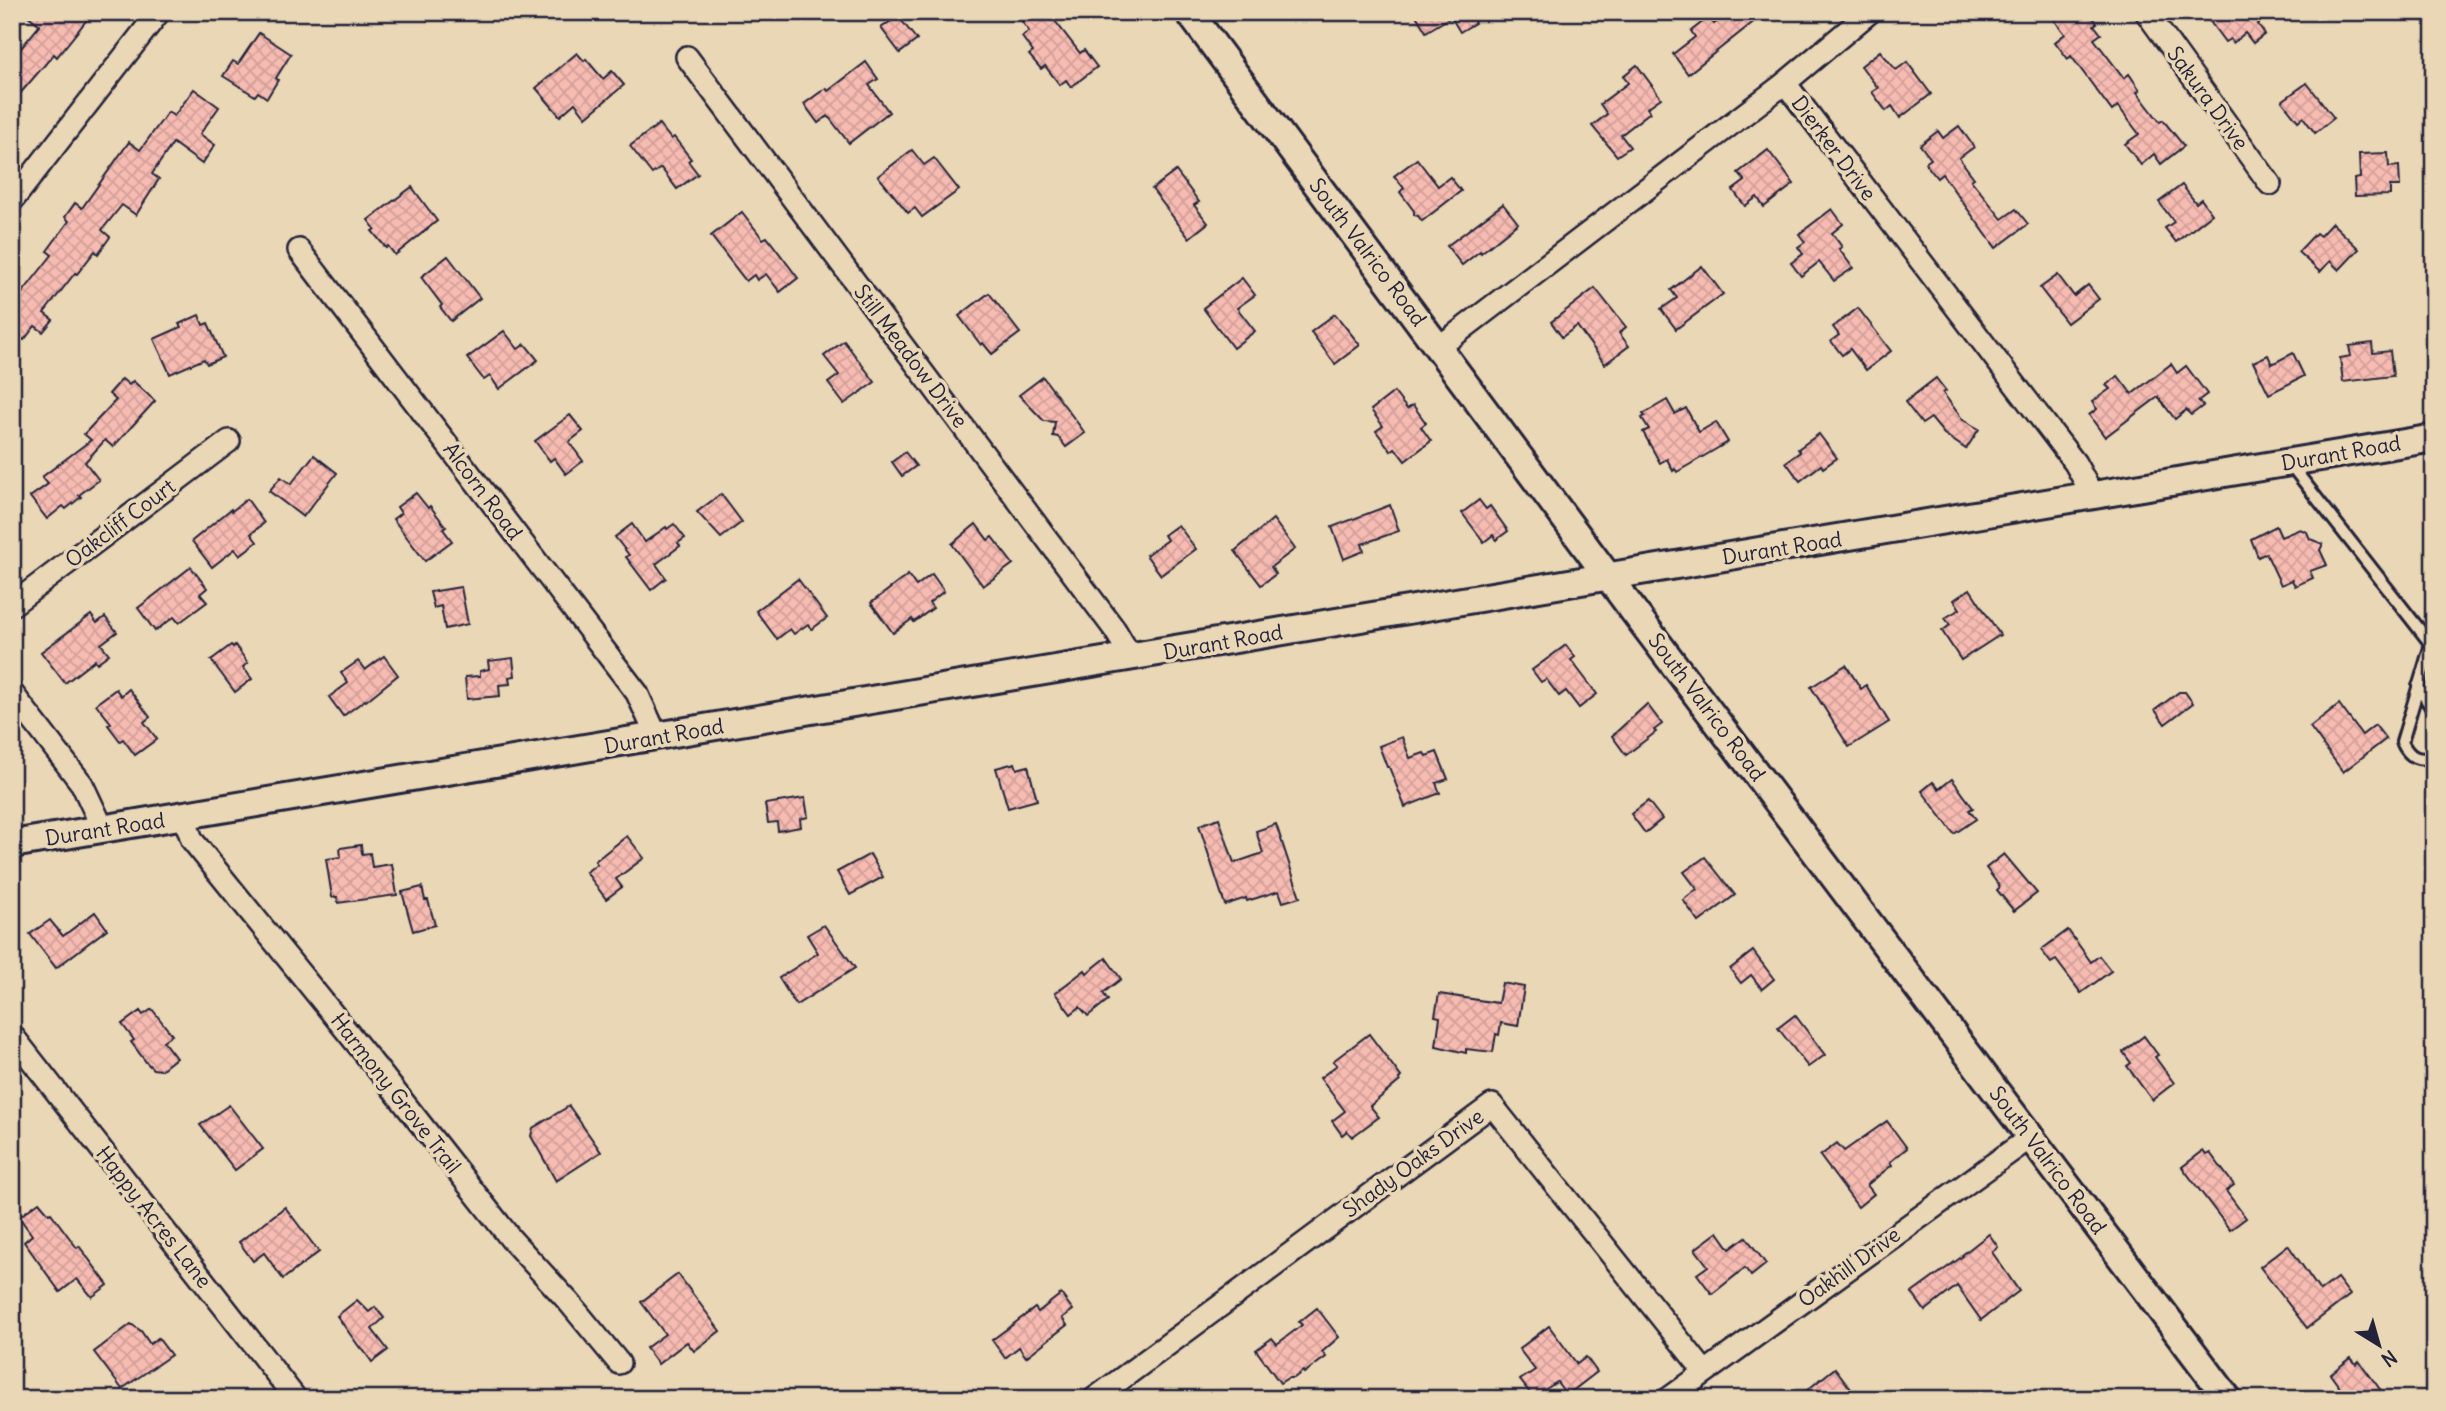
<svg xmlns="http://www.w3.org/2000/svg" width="2446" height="1411" font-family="Delius,sans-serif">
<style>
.building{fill:url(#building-cross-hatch);stroke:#22223b;stroke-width:2}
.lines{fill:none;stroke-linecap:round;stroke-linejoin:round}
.service-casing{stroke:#22223b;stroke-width:16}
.minor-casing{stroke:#22223b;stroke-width:26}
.tertiary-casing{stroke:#22223b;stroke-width:32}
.service{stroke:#e9d7b5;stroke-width:10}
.minor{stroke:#e9d7b5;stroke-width:21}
.tertiary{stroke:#e9d7b5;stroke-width:26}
.labels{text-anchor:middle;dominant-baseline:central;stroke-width:7;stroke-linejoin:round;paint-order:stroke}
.street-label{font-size:21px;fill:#22223b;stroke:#e9d7b5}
</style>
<defs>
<pattern id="building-cross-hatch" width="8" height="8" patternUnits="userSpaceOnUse" patternTransform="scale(1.75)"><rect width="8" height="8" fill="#f6bbb1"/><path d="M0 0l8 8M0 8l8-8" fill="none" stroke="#d3a099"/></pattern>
</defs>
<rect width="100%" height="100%" fill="#e9d7b5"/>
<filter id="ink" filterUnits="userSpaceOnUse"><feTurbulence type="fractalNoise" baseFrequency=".0143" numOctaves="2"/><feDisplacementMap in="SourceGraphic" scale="14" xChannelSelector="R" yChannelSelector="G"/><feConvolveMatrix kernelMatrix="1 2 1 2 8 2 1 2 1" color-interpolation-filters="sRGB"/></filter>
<g filter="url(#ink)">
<g class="building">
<polygon points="23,12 93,12 57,57 54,54 12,103 12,59 40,25"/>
<polygon points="1034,12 1048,12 1080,53 1084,50 1097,67 1071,87 1066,80 1060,85 1045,66 1041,69 1029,55 1033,52 1022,37 1029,31 1022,22"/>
<polygon points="1414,12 1469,12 1475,23 1460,32 1451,17 1426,32"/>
<polygon points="1729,12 1766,12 1688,74 1673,54 1695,37 1691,31 1709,17 1714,24"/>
<polygon points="2048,12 2089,12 2097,23 2094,25 2101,34 2094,39 2124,78 2129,74 2140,90 2137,92 2160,122 2163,120 2184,146 2161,164 2154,154 2141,165 2125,144 2139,134 2118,106 2112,111 2071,56 2068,59 2055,42 2065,34"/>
<polygon points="2216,12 2273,12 2258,24 2265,34 2253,43 2245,33 2233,43 2230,39 2225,42 2208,19"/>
<polygon points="898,16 917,40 900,53 881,28"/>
<polygon points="259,33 291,54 276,78 278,80 267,98 258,92 255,96 223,76 233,61 238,64"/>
<polygon points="1880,51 1896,70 1907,62 1931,94 1900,118 1892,106 1886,111 1872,92 1878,88 1861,66"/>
<polygon points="577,53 584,61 586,59 603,79 612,71 624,85 586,117 575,103 560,116 536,88"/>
<polygon points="866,62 878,79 869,85 889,112 849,143 828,116 818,123 804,104 826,88 828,91"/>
<polygon points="1637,65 1661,98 1647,108 1650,112 1621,135 1630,147 1617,156 1592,126 1607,114 1600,104 1628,83 1623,76"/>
<polygon points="2307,83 2334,118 2315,133 2303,117 2298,121 2282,101"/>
<polygon points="194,89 219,107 200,134 215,145 202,164 173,143 152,174 159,179 136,215 122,205 102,230 110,237 98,254 95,251 77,274 75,273 44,313 53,320 43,332 35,326 24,340 12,330 12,306 52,255 47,251 69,221 65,217 75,203 82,208 129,142 140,150 168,112 174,116"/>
<polygon points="659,124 671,139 674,137 691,159 688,161 698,174 677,189 661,168 652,174 630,146"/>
<polygon points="1959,126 1974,147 1959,158 1974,178 1971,180 2002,219 2016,209 2028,224 1996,248 1942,174 1937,178 1925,163 1931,159 1920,145 1938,131 1943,138"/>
<polygon points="912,150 924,165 934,158 959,190 922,217 915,208 908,213 878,176"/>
<polygon points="1768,150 1794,184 1764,207 1757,197 1745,206 1733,190 1745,181 1738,173"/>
<polygon points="2388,153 2389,167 2399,166 2400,186 2390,186 2390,195 2355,196 2354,179 2360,178 2359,154"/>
<polygon points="1417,159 1438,186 1450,177 1461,191 1422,221 1418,216 1414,215 1414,211 1400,192 1404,188 1394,176"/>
<polygon points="1176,171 1199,202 1194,205 1208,223 1189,238 1152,189"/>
<polygon points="2182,185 2196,203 2201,199 2212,214 2176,242 2165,228 2174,222 2159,202"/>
<polygon points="412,187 437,221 395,255 388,246 386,248 372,231 375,229 368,220"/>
<polygon points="1503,204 1518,223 1481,253 1480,251 1462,265 1447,246"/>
<polygon points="1832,209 1843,224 1832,233 1842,247 1839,249 1853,268 1834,281 1819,262 1801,276 1791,263 1803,254 1798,247 1805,242 1799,234"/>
<polygon points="742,212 763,239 767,237 798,278 780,292 766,274 757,280 754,275 746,281 711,236"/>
<polygon points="2332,223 2359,249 2339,270 2330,261 2320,272 2298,252 2316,233 2320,236"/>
<polygon points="448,256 480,298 451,321 440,307 442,305 421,277"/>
<polygon points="1702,266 1723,294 1676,329 1661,309 1677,298 1671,290"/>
<polygon points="2058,275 2074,296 2088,285 2099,299 2067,323 2040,288"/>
<polygon points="1242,278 1255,295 1237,308 1255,331 1233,348 1203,308"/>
<polygon points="1595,288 1626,327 1619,333 1629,346 1605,364 1577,326 1562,337 1551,322"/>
<polygon points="989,293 1020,333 992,354 983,343 981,345 959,316"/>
<polygon points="1858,308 1891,351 1866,370 1850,349 1842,355 1831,341 1839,335 1833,327"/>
<polygon points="1335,314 1360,345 1335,364 1311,332"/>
<polygon points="199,315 203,325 208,323 223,357 207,364 204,359 170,374 154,339 181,327 179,324"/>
<polygon points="504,331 518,349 525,344 538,360 499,389 490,376 484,380 467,358"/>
<polygon points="844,341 875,382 844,404 828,383 839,375 824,356"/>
<polygon points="2372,343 2373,353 2390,351 2393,376 2343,382 2340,358 2351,356 2349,346"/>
<polygon points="2293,353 2304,376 2269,394 2253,362 2268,355 2272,364"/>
<polygon points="2171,364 2177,373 2186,366 2207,394 2198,401 2203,406 2191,415 2186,410 2175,419 2158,397 2105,437 2089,415 2097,409 2092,402 2110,389 2106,385 2118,376 2132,394"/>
<polygon points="1043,377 1085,433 1066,447 1058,437 1053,436 1055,422 1044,421 1019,395"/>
<polygon points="1936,378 1946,391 1943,393 1963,420 1979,429 1966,449 1944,434 1931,418 1922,424 1905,402"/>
<polygon points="122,379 129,385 133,381 155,401 113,447 105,440 85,462 99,480 79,495 81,497 66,509 63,506 47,519 30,497 48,484 42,477 91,440 84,434 116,400 109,394"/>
<polygon points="1394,392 1407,409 1413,405 1426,423 1421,427 1431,441 1405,461 1395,448 1391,451 1376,431 1383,426 1371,410"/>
<polygon points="1667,400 1675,414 1686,408 1699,432 1716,422 1728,442 1677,472 1675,469 1673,471 1667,459 1660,463 1643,432 1649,429 1642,418 1645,416 1643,414"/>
<polygon points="570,415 583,431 569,442 583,461 566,474 554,458 550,461 535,441"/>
<polygon points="1819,434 1837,458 1823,468 1821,465 1800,481 1786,462 1800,452 1798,449"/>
<polygon points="905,452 916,466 902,476 892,462"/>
<polygon points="314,455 337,473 303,517 269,491 281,477 291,484"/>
<polygon points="416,493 428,508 430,506 446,527 443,529 452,541 425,561 393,519 401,513 397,507"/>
<polygon points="721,494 742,522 721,538 697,512"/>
<polygon points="247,499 264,523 251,534 257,542 240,555 235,549 212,567 192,541 231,509 232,511"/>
<polygon points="1479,500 1486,509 1490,506 1508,531 1496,540 1493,535 1484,542 1462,513"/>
<polygon points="1390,505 1399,531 1362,544 1364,551 1344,559 1332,527"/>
<polygon points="1273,519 1295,549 1271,567 1276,574 1261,585 1235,551"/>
<polygon points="632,524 645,542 666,527 667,529 674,524 685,538 678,543 680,546 656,564 666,578 651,590 626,557 629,555 615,537"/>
<polygon points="976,524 988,540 992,537 1013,564 983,586 952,544"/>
<polygon points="1178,525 1196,549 1161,575 1146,555 1167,540 1164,535"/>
<polygon points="2276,526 2281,537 2300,529 2307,532 2310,539 2323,544 2320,550 2327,565 2310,571 2313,578 2295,586 2292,580 2281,585 2266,553 2258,557 2251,539"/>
<polygon points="191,567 207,588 200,594 207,602 179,623 174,617 155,631 138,608"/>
<polygon points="932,574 944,591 929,603 933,608 914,622 912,619 893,633 871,603 908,575 916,586"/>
<polygon points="798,579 827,618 812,629 808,624 794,634 790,629 777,639 756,611"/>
<polygon points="461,587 468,624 445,629 441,606 434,608 430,592"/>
<polygon points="1970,589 2000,635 1961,660 1942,631 1950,625 1945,618 1960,609 1954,600"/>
<polygon points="91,615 97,623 105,617 117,632 101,644 109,654 97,663 95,660 65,683 41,652"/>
<polygon points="231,645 233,647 235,645 248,663 243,667 252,679 235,692 211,660"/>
<polygon points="1566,645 1575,657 1571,660 1597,694 1579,708 1566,691 1559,696 1546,679 1541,682 1532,670"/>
<polygon points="384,656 398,675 366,701 365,700 343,716 329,697 348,683 341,673 358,661 365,670"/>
<polygon points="513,658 515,676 509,677 510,684 499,685 500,696 467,699 465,677 480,676 480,671 489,669 488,661"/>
<polygon points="1846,665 1861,689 1866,685 1889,722 1849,747 1811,687"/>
<polygon points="116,689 121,696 129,689 150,717 144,722 157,739 135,755 123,739 120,741 108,725 111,723 96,704"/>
<polygon points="2179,692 2185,692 2193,703 2165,724 2155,710"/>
<polygon points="1647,704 1662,724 1654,730 1656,732 1626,755 1612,736"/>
<polygon points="2339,704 2362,735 2375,725 2386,739 2343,772 2310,727"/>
<polygon points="1402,737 1410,758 1424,753 1426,756 1437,752 1448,779 1436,783 1440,793 1405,807 1389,767 1387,767 1379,746"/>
<polygon points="1015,763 1017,769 1028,766 1037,800 1008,808 996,768"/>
<polygon points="1952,779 1973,808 1969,810 1976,819 1954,834 1922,791 1933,782 1939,789"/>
<polygon points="805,798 808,817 800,819 801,827 778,831 777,822 768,823 765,804"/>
<polygon points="1648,801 1662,819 1645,833 1631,814"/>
<polygon points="1219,818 1234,863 1263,853 1256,831 1276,824 1300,897 1283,902 1279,891 1247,901 1246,898 1225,905 1199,825"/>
<polygon points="627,836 644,858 616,879 622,887 606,899 586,872 597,864 595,861"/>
<polygon points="361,845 362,854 370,853 372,867 392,864 397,895 338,903 337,897 332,897 326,859 341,857 340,848"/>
<polygon points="870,854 883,877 850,895 837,872"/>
<polygon points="2004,854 2037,893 2014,911 1997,890 2000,887 1986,868"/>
<polygon points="1705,857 1735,895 1699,922 1683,900 1697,889 1684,872"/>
<polygon points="422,887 425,900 428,900 435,925 413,931 402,892"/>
<polygon points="95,912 107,929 56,968 30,934 50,920 63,936"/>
<polygon points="824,925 855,968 796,1005 779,978 818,953 807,935"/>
<polygon points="2068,930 2091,962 2099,956 2111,971 2081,993 2056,960 2051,963 2041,950"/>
<polygon points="1753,951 1774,979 1762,989 1751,975 1741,983 1730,969"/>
<polygon points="1106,958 1121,979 1103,993 1108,1000 1088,1016 1080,1007 1071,1014 1055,993 1085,970 1087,973"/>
<polygon points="1502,983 1524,987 1518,1026 1501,1023 1499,1035 1496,1034 1493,1052 1466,1049 1466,1053 1436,1046 1440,1017 1435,1016 1439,994 1498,1003"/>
<polygon points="152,1009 172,1035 163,1041 176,1058 161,1070 153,1069 146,1062 131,1042 134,1040 122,1024 140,1011 143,1015"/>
<polygon points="1795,1015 1825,1055 1808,1067 1778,1028"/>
<polygon points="1369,1034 1401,1077 1399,1079 1400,1081 1370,1106 1379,1117 1352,1137 1347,1131 1342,1135 1332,1121 1345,1111 1320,1078 1337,1065 1333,1061"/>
<polygon points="2144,1036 2158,1055 2155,1057 2174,1083 2152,1100 2127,1066 2131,1063 2123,1052"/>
<polygon points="229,1105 263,1149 235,1170 200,1125"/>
<polygon points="569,1106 601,1152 556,1181 531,1136 533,1128"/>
<polygon points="1887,1121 1907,1148 1890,1162 1892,1165 1867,1185 1874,1194 1858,1207 1820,1156 1837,1143 1844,1151"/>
<polygon points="2203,1151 2206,1155 2210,1153 2234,1185 2226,1191 2246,1218 2230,1230 2182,1167"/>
<polygon points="39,1202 49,1214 51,1213 77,1248 79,1246 108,1285 92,1297 77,1279 60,1292 24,1242 32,1235 19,1217"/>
<polygon points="285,1207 319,1252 283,1279 264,1253 253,1261 239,1242"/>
<polygon points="1718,1232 1730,1249 1746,1237 1766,1264 1751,1276 1745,1268 1712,1294 1697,1274 1708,1266 1695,1249"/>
<polygon points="1989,1234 1998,1247 1992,1252 2019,1291 1981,1320 1957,1286 1925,1311 1912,1293 1963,1256 1962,1255"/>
<polygon points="2288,1245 2320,1291 2337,1278 2350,1295 2307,1328 2260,1267"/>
<polygon points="678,1274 720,1331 694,1351 687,1342 658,1364 646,1348 665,1334 641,1302"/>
<polygon points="1061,1294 1073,1310 1062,1318 1067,1325 1026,1357 1019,1347 1005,1358 992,1340 1035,1308 1038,1312"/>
<polygon points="357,1300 369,1312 375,1307 384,1318 372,1329 388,1350 372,1362 361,1347 360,1348 337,1316"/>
<polygon points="1317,1308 1339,1337 1322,1352 1326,1357 1304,1373 1303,1371 1294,1378 1288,1378 1280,1383 1256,1350 1272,1338 1277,1344 1302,1325 1299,1322"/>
<polygon points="131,1324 141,1331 150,1344 158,1338 171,1355 122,1389 94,1352"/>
<polygon points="1549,1326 1577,1364 1586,1357 1597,1372 1567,1395 1557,1382 1533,1397 1520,1380 1535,1370 1519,1349"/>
<polygon points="2351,1358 2356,1364 2359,1361 2382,1392 2372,1399 2348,1399 2330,1374"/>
<polygon points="1835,1368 1854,1393 1846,1399 1796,1399"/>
</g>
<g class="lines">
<g class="service-casing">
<g id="service">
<polyline points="2290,464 2434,648"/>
<path d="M2431,644L2402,742C2409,757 2418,762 2434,757"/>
<polyline points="2418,686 2434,712"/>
</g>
</g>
<g class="minor-casing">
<g id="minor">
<polyline points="2146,12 2270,184"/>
<polyline points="687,57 1115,630 1131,657"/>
<polyline points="1785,83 2075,463 2093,496"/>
<polyline points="12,201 159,12"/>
<polyline points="299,250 637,693 657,737"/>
<polyline points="1439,347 1785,83 1870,12"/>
<polyline points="12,605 229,441"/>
<polyline points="12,693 82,784 103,829"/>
<polyline points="184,816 192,840 375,1066 511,1239 568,1301 619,1363"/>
<polyline points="12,1035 296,1399"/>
<polyline points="1094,1399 1492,1105 1704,1371"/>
<polyline points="1668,1399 2031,1137"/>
</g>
</g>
<g class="tertiary-casing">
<g id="tertiary">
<polyline points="1189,12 1635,613 2228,1399"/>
<polyline points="12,844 2434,438"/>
</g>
</g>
<use href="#service" class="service"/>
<use href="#minor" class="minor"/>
<use href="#tertiary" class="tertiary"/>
</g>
</g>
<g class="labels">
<g class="street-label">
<text transform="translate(2208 98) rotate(54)">Sakura Drive</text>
<text transform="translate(1834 148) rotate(53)">Dierker Drive</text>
<text transform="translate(1368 252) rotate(53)">South Valrico Road</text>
<text transform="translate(911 356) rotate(53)">Still Meadow Drive</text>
<text transform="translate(2341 453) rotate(-10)">Durant Road</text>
<text transform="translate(483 491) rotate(53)">Alcorn Road</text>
<text transform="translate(120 523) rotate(-37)">Oakcliff Court</text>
<text transform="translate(1782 548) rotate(-9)">Durant Road</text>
<text transform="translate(1223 642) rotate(-10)">Durant Road</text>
<text transform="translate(1707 707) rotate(53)">South Valrico Road</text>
<text transform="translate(664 736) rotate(-10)">Durant Road</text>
<text transform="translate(105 829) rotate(-9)">Durant Road</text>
<text transform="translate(396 1093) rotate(52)">Harmony Grove Trail</text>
<text transform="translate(2048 1160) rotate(53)">South Valrico Road</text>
<text transform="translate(1413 1163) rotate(-36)">Shady Oaks Drive</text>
<text transform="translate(154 1217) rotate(52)">Happy Acres Lane</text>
<text transform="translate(1849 1267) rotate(-36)">Oakhill Drive</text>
</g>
</g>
<rect width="2446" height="1411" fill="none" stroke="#e9d7b5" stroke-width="42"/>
<rect x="21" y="21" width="2404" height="1369" fill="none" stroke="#22223b" stroke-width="2.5" filter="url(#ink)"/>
<g transform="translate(2379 1345) rotate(143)" stroke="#e9d7b5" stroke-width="5" paint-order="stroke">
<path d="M0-5L12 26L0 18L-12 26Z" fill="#22223b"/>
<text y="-10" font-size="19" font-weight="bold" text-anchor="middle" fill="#22223b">N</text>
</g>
</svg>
